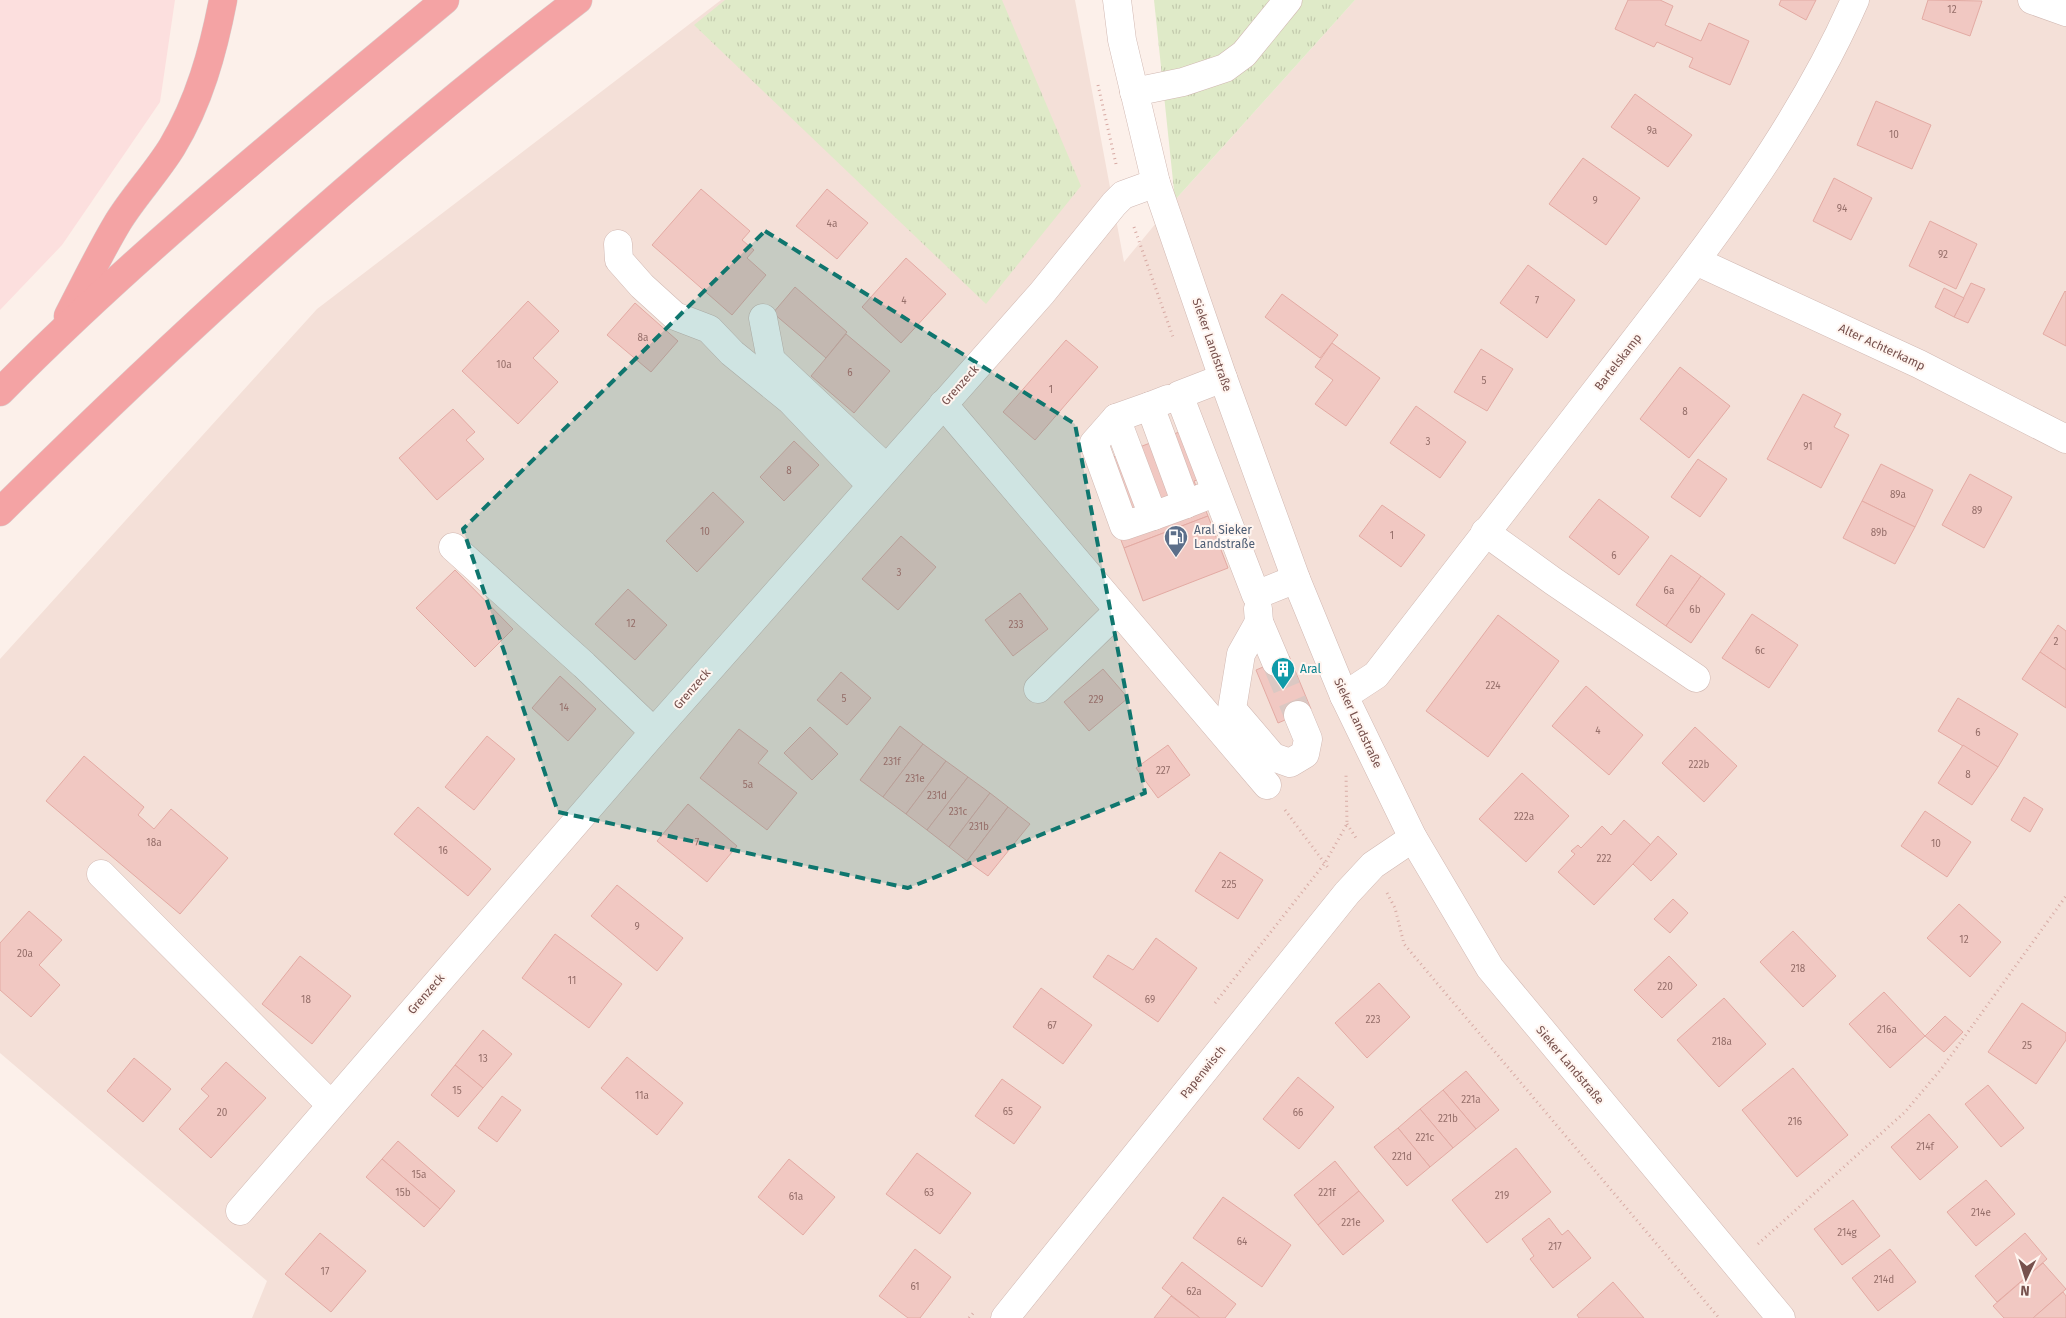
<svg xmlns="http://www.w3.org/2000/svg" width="2066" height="1318" font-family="'Fira Sans',sans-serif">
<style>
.residential{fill:#f4e0d8}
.commercial{fill:#fcdfde}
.grass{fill:url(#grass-tufts)}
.building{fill:#f1c8c2;stroke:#e3aaa3}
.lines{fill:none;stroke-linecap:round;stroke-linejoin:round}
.minor-tunnel{stroke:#dbc8c3;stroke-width:28;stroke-dasharray:28 14;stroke-linecap:butt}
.minor-casing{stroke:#d1b8b2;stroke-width:29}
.highway-casing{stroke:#d9cecd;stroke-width:29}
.path{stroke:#d7aaa4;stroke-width:3;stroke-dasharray:1 4;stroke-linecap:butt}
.minor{stroke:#fff;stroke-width:28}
.highway{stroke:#f4a3a4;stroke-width:28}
.marked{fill:#0f766e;fill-opacity:0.2;stroke:#0f766e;stroke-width:4;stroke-dasharray:10 6;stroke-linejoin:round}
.labels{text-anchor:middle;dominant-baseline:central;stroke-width:4;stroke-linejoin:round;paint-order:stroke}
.number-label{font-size:10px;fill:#966f6a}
.street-label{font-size:12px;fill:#77514d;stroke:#fff5f0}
.service-label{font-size:12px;fill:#4e5e75;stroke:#fff5f0;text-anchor:start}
.culture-label{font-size:12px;fill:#0d838f;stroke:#fff5f0;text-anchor:start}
</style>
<defs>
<pattern id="grass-tufts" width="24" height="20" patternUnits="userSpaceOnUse" patternTransform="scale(1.25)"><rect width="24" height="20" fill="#dfeac8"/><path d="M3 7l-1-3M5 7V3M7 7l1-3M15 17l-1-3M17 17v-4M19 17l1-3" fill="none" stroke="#c3caad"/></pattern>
</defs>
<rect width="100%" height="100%" fill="#fcf0ea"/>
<polygon class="residential" points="721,0 1075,0 1124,262 1175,200 1355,0 2066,0 2066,1318 252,1318 267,1281 0,1053 0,659 317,309"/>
<polygon class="commercial" points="0,0 175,0 160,102 62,245 0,310"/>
<g class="grass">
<polygon points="725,0 1002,0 1081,186 986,304 694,25"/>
<polygon points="1154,0 1355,0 1175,200"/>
</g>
<g class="building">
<polygon points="1628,0 1660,0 1673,6 1665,25 1701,41 1709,23 1749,41 1730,85 1689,67 1693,58 1657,42 1654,47 1615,29"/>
<polygon points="1781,0 1816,0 1806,20 1779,5"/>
<polygon points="1928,0 1982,1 1970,36 1922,19"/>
<polygon points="1635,94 1692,135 1668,167 1611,127"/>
<polygon points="1876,101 1931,125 1912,169 1857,145"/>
<polygon points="1583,158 1640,198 1606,245 1549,204"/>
<polygon points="1834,178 1872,198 1851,240 1813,221"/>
<polygon points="701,189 750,231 742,240 754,250 747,258 766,275 732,315 652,245"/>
<polygon points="827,189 868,223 837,259 796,226"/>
<polygon points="1930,221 1977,244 1956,289 1909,266"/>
<polygon points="906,258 946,294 901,343 862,307"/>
<polygon points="1528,265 1575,300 1547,338 1500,303"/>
<polygon points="1971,283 1985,289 1968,323 1954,317"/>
<polygon points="795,287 847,332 826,358 773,313"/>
<polygon points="1944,288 1964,298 1954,317 1935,307"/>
<polygon points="2065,291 2066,292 2066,346 2043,334"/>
<polygon points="1282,294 1338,335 1320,358 1265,317"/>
<polygon points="528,301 559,331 533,358 558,382 518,424 462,371"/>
<polygon points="635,303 678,341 651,372 607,335"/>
<polygon points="846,334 890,371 854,413 811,376"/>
<polygon points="1066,340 1098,367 1035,440 1003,412"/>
<polygon points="1332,343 1380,378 1346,426 1315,404 1333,380 1315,367"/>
<polygon points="1481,349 1513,369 1487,411 1454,392"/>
<polygon points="1680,367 1730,406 1689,458 1640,419"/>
<polygon points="1803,394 1841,414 1834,427 1849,435 1821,488 1767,459"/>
<polygon points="1416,406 1466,442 1440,478 1390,443"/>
<polygon points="453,409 475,432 466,440 484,459 437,500 399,458"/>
<polygon points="1195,426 1214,474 1194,481 1208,516 1124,548 1092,465"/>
<polygon points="794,441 819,465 784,501 760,477"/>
<polygon points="1698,459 1727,479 1700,517 1671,497"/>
<polygon points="1881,464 1933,490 1915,527 1862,501"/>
<polygon points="1970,474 2012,497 1984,548 1942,525"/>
<polygon points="713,492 744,522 697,572 666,541"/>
<polygon points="1599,499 1649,537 1619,575 1569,537"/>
<polygon points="1862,501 1915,527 1895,564 1843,538"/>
<polygon points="1382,505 1425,535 1401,567 1359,536"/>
<polygon points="1208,516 1228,568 1143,601 1124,548"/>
<polygon points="901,536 936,567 898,610 862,579"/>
<polygon points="1671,555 1701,576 1666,626 1636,605"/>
<polygon points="455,570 513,629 475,667 416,608"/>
<polygon points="1701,576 1725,594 1691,643 1666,626"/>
<polygon points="628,589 667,625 635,660 595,624"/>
<polygon points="1020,593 1048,629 1013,656 985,620"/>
<polygon points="1752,614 1798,645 1769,688 1722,658"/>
<polygon points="1498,615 1559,661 1488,757 1426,711"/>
<polygon points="2058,625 2066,631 2066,670 2040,652"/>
<polygon points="2040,652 2066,670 2066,708 2022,679"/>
<polygon points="1289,656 1311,709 1278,723 1256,670"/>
<polygon points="1103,669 1128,698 1089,731 1064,702"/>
<polygon points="841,672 871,698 847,725 817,700"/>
<polygon points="560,676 596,709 568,741 532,708"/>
<polygon points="1586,686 1643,735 1609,775 1552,726"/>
<polygon points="1958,698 2018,734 1998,767 1938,731"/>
<polygon points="900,726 923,744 883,797 860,780"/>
<polygon points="810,727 838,754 812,780 784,753"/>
<polygon points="1695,727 1737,766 1704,802 1662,763"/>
<polygon points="739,729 768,751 758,763 797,793 767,830 700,778"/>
<polygon points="487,736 515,759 474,810 445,787"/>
<polygon points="923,744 946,761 906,814 883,797"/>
<polygon points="1168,745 1190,775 1158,798 1136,768"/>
<polygon points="1963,745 1998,767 1972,805 1938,783"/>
<polygon points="84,756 144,807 138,815 154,829 171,809 228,858 180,914 46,801"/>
<polygon points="946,761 968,777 927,830 906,814"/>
<polygon points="1522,773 1569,816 1526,862 1479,819"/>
<polygon points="968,777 990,793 949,847 927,830"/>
<polygon points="990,793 1008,807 967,861 949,847"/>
<polygon points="2024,797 2043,809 2030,832 2011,820"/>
<polygon points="688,804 737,846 707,882 657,841"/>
<polygon points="418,807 491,869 468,896 394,834"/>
<polygon points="1008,807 1030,824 988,876 967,861"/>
<polygon points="1925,811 1971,842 1947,877 1901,846"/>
<polygon points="1624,820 1651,845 1594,905 1558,872 1575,854 1571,851 1578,845 1581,848 1602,826 1611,835"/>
<polygon points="1658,836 1677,854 1651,881 1633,864"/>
<polygon points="1220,852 1263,880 1238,919 1195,891"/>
<polygon points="617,885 683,938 657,971 591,916"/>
<polygon points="1673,899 1688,913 1670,933 1654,919"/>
<polygon points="1959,904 2001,942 1970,977 1927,938"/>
<polygon points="29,911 62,940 39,965 60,985 31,1017 0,990 0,943"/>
<polygon points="1793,931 1836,976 1803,1007 1760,962"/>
<polygon points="555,934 622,984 589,1028 522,978"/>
<polygon points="1156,938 1197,968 1158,1022 1093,977 1108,955 1133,970"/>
<polygon points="300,956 351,996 312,1044 262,1004"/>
<polygon points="1669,956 1697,985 1662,1018 1634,990"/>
<polygon points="1379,983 1410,1017 1367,1058 1335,1023"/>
<polygon points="1041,988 1092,1025 1063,1064 1013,1027"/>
<polygon points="1884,992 1925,1036 1890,1068 1849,1024"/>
<polygon points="1724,998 1766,1044 1719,1087 1677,1040"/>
<polygon points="2022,1003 2066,1033 2066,1040 2036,1084 1988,1052"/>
<polygon points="1945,1016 1963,1032 1944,1052 1925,1036"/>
<polygon points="483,1030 512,1054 483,1088 455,1065"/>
<polygon points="627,1057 683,1103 657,1135 601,1088"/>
<polygon points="134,1058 171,1089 143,1122 107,1091"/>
<polygon points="226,1062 266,1098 211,1158 179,1129 209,1096 201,1089"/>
<polygon points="455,1065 483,1088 458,1117 431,1095"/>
<polygon points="1793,1068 1848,1135 1797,1177 1742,1110"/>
<polygon points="1466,1071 1499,1110 1476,1129 1443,1090"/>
<polygon points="1298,1077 1334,1107 1299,1149 1263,1119"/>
<polygon points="1002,1079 1041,1107 1014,1144 975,1116"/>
<polygon points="1988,1085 2024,1128 2001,1147 1965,1104"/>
<polygon points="1443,1090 1476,1129 1453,1148 1420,1109"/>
<polygon points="502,1096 521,1110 497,1142 478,1128"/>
<polygon points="1420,1109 1453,1148 1430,1167 1398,1128"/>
<polygon points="1929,1114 1958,1147 1920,1180 1891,1147"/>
<polygon points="1398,1128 1430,1167 1407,1186 1374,1147"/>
<polygon points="398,1141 455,1191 440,1209 382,1159"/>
<polygon points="1516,1148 1551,1192 1487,1243 1452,1200"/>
<polygon points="917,1153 971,1193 940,1234 886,1194"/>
<polygon points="382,1159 440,1209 424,1227 366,1177"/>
<polygon points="789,1159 835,1197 803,1235 758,1197"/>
<polygon points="1335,1161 1359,1191 1318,1225 1294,1195"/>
<polygon points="1986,1180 2015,1214 1976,1246 1947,1212"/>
<polygon points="1359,1191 1384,1221 1343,1255 1318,1225"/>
<polygon points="1223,1197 1291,1245 1262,1287 1193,1238"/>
<polygon points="1853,1200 1880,1236 1842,1265 1814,1229"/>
<polygon points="1549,1218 1562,1235 1568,1230 1591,1258 1553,1288 1530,1259 1534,1256 1522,1239"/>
<polygon points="320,1233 366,1271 331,1312 285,1274"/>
<polygon points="2025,1233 2047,1259 1997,1302 1975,1276"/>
<polygon points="915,1249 951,1277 920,1318 908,1318 879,1296"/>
<polygon points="1890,1249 1916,1282 1878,1311 1852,1278"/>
<polygon points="1182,1262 1236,1304 1225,1318 1200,1318 1162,1288"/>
<polygon points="2043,1263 2066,1289 2033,1318 2004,1318 1993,1306"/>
<polygon points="1613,1282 1644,1318 1579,1318 1577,1315"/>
<polygon points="2063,1292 2066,1296 2066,1318 2033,1318"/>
<polygon points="1171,1296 1200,1318 1154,1318"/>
</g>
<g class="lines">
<polyline class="minor-tunnel" points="1276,662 1298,715"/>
<g class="minor-casing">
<g id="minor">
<polyline points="1117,0 1122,40 1156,183 1223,378 1296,579 1344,696 1413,838 1490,968 1781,1318"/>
<polyline points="2032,0 2066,12"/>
<polyline points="1134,92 1183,82 1225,68 1244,54 1288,0"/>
<polyline points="618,244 619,260 642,286 675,316 709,329 732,353 791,401 871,485"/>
<polyline points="1696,261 1919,364 2066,439"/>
<polyline points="763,318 771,360 886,468"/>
<polyline points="1223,378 1179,395 1256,595 1296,579"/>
<polyline points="1168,399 1150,406 1186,504 1204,497"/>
<polyline points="943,404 1267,785"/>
<polyline points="1150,406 1116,418 1153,516 1186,504"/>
<polyline points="1116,418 1094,443 1124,526 1153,516"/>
<polyline points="1485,532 1553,581 1696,678"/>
<polyline points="453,547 584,665 654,732"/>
<polyline points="1258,609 1259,622 1276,662"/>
<polyline points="1259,622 1241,654 1232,709 1273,757 1290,763 1305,754 1308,739 1298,715"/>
<polyline points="1038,689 1118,611"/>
<path d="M1344,696L1376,675C1453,575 1530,475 1608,375C1699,257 1795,137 1855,0"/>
<polyline points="101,874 330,1104"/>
<polyline points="240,1211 654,732 1042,293 1114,204 1123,195 1156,183"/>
<polyline points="1005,1318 1347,893 1373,865 1413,838"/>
</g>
</g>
<g class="highway-casing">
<g id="highway">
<path d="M68,316C84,285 100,252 118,222C134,196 156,173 172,147C199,102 213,52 223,0"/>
<path d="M0,392C138,252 294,126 445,0"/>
<path d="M0,512C183,331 374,156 578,0"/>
</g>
</g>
<g class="path">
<polyline points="1098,85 1116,164"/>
<polyline points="1134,227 1173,337"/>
<polyline points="1285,810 1329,869"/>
<polyline points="1347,824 1356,838"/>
<polyline points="1387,893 1395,908 1404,944 1719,1318"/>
<polyline points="1215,1003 1325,863 1347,824 1346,775"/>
<polyline points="1758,1244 1905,1112 1942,1068 2066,896"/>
<polyline points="969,1318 975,1311"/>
</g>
<use href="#minor" class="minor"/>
<use href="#highway" class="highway"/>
</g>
<path class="marked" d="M765,231L1075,424L1145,793L908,888L558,812L463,529Z"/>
<defs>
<g id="fuel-pin" transform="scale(1.25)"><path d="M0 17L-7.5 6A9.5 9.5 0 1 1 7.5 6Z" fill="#5c6f8a" stroke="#fff5f0"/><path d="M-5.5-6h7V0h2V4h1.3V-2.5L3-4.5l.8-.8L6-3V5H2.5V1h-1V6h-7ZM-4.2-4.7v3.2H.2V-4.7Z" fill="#fff"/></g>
<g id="building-pin" transform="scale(1.25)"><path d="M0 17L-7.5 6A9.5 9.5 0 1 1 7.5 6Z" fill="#0f9aa8" stroke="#fff5f0"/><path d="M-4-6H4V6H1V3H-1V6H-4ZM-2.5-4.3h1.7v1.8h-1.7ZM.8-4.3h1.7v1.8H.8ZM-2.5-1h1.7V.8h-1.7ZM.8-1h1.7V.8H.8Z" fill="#fff"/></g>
</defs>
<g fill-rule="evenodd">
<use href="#fuel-pin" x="1176" y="537"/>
<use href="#building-pin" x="1283" y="669"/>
</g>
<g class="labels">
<g class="number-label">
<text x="1952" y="10">12</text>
<text x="1652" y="131">9a</text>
<text x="1894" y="135">10</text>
<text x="1595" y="201">9</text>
<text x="1842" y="209">94</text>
<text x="832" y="224">4a</text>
<text x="1943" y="255">92</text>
<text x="904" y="301">4</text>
<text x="1537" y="301">7</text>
<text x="643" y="338">8a</text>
<text x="504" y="365">10a</text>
<text x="850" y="373">6</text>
<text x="1484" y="381">5</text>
<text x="1051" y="390">1</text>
<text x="1685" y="412">8</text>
<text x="1428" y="442">3</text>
<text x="1808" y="447">91</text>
<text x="789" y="471">8</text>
<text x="1898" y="495">89a</text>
<text x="1977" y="511">89</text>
<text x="705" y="532">10</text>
<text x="1879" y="533">89b</text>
<text x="1392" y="536">1</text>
<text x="1614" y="556">6</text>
<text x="899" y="573">3</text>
<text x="1669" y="591">6a</text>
<text x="1695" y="610">6b</text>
<text x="631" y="624">12</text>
<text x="1016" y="625">233</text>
<text x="2056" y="642">2</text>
<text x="1760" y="651">6c</text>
<text x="1493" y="686">224</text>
<text x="844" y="699">5</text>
<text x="1096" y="700">229</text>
<text x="564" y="708">14</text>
<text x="1598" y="731">4</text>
<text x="1978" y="733">6</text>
<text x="892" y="762">231f</text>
<text x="1699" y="765">222b</text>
<text x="1163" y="771">227</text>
<text x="1968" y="775">8</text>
<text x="915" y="779">231e</text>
<text x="748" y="785">5a</text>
<text x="937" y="796">231d</text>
<text x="958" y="812">231c</text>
<text x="1524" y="817">222a</text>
<text x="979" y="827">231b</text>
<text x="154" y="843">18a</text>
<text x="697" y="843">7</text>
<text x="1936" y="844">10</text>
<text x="443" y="851">16</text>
<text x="1604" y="859">222</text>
<text x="1229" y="885">225</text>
<text x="637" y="927">9</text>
<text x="1964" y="940">12</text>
<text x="25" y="954">20a</text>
<text x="1798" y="969">218</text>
<text x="572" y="981">11</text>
<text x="1665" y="987">220</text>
<text x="306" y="1000">18</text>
<text x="1150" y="1000">69</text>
<text x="1373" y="1020">223</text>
<text x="1052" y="1026">67</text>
<text x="1887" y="1030">216a</text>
<text x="1722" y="1042">218a</text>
<text x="2027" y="1046">25</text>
<text x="483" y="1059">13</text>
<text x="457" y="1091">15</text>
<text x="642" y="1096">11a</text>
<text x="1471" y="1100">221a</text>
<text x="1008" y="1112">65</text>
<text x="222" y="1113">20</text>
<text x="1298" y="1113">66</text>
<text x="1448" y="1119">221b</text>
<text x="1795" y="1122">216</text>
<text x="1425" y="1138">221c</text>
<text x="1925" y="1147">214f</text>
<text x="1402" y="1157">221d</text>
<text x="419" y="1175">15a</text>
<text x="403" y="1193">15b</text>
<text x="929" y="1193">63</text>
<text x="1327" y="1193">221f</text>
<text x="1502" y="1196">219</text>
<text x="796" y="1197">61a</text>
<text x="1981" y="1213">214e</text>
<text x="1351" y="1223">221e</text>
<text x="1847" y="1233">214g</text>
<text x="1242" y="1242">64</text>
<text x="1555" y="1247">217</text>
<text x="325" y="1272">17</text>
<text x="1884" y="1280">214d</text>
<text x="915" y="1287">61</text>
<text x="1194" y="1292">62a</text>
</g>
<g class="street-label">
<text transform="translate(1212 345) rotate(71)">Sieker Landstraße</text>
<text transform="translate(1882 347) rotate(25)">Alter Achterkamp</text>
<text transform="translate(1618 362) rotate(-52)">Bartelskamp</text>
<text transform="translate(960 385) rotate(-48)">Grenzeck</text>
<text transform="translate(692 689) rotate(-49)">Grenzeck</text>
<text transform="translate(1358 723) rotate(65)">Sieker Landstraße</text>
<text transform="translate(426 994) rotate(-49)">Grenzeck</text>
<text transform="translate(1570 1065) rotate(50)">Sieker Landstraße</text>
<text transform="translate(1203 1072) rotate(-51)">Papenwisch</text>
</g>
<g class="service-label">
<text x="1194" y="530">Aral Sieker<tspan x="1194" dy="14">Landstraße</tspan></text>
</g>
<g class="culture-label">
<text x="1300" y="669">Aral</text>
</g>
</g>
<g transform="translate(2026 1278) rotate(184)" stroke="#fff5f0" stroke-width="4" paint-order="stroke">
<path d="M0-4L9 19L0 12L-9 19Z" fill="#77514d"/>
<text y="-8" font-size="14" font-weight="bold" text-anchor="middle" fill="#77514d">N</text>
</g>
</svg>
